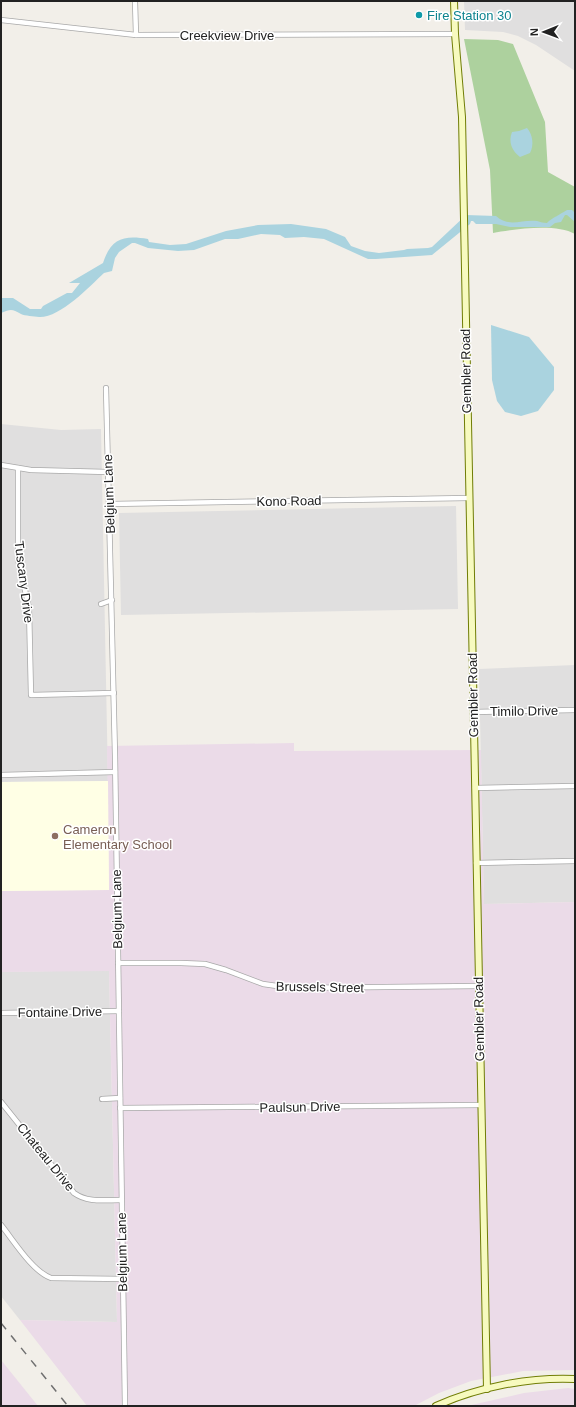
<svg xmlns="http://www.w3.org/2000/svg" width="576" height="1407" font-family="Helvetica,sans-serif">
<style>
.residential{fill:#e0dfdf}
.industrial{fill:#ebdbe8}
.education{fill:#ffffe5}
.forest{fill:#add19e}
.water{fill:#aad3df}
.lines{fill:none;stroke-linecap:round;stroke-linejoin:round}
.street-casing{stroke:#a9a9a9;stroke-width:6}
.secondary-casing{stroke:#707d05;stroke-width:8}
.street{stroke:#fff;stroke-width:4.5}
.secondary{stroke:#f7fabf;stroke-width:6}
.rail{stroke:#707070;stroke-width:1.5;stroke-dasharray:8 8;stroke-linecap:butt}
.culture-dot{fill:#0f9aa8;stroke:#fff;stroke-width:1.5}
.education-dot{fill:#8d6e63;stroke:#fff;stroke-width:1.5}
.labels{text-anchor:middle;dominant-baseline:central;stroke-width:3;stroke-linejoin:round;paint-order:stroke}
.culture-label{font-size:13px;fill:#0d838f;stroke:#fff;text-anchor:start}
.street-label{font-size:13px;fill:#222;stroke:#fff}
.education-label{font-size:13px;fill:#785e54;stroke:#fff;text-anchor:start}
</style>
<rect width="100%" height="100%" fill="#f2efe9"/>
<g class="residential">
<polygon points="464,1 575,1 575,71 536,45 518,36 503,32 465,30"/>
<polygon points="1,424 61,430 101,429 108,781 1,782"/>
<polygon points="456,506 458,609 121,615 119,513"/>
<polygon points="575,665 575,902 484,904 479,669"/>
<polygon points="109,970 117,1322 20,1320 1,1296 1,972"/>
</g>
<g class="industrial">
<polygon points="294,743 294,751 481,750 484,904 575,902 575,1370 523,1371 471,1381 439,1393 414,1406 87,1406 20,1320 117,1322 109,971 1,972 1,891 109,890 107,746"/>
<polygon points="1,1360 38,1406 1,1406"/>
<polygon points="568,1388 575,1389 575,1406 467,1406 524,1393"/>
</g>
<polygon class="education" points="108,781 109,890 1,891 1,782"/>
<path class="forest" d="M464,39L498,40L513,44L545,122L548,172L575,187V234C556,223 515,229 493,233L490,170Z"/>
<g class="water">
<path d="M527,128C533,135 534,145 530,153L520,157C512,151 508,142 512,132L519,131Z"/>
<path d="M567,210H572L575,213V222L567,215H565L561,222L555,223L550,227H510L496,224H476L473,221H471L470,224L432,255L376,259H368L324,239L304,237L285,238L280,235L261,234L238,239H225L194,250L178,251L148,248L135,243H132L119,252L115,258L112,271L104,273C89,287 60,318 39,317C34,316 25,316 21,314C12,309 11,309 1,313V298H13L30,309H41L43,306L67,293H72L80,283H69L103,263C111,238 124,235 148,239L149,242L170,245L186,244L226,231L258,225L291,224L326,229L345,237L351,246L365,251L379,253L404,250L407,249L428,248L432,247L466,215L496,216C509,228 522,219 537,221C541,222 543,223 547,223C549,220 564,212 567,210Z"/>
<polygon points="491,325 529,337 554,367 554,390 538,411 521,416 505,412 497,401 492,380"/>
</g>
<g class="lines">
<g class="street-casing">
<g id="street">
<polyline points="135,1 136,35"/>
<polyline points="1,20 136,35 455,34"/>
<polyline points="106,388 115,755 125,1406"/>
<polyline points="1,465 31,470 108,472"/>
<polyline points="18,468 18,559 29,608 31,695 114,693"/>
<polyline points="110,504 469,498"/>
<polyline points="101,604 112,600"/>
<polyline points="473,712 575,710"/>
<polyline points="1,775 115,772"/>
<polyline points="475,788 575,786"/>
<polyline points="476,863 575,861"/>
<polyline points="118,963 181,963 205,964 226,970 263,984 291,988 479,986"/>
<polyline points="1,1013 119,1011"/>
<polyline points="102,1099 120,1098"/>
<path d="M1,1102L74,1193C88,1203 104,1200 121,1200"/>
<polyline points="120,1108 481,1105"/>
<path d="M1,1225C14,1241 32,1271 51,1278L123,1279"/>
</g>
</g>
<g class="secondary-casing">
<g id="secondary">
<polyline points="454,1 455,34 462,117 487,1389"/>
<path d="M436,1406C478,1387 529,1377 575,1379"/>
</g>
</g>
<use href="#street" class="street"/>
<use href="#secondary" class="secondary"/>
<polyline class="rail" points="1,1323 68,1406"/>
</g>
<circle class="culture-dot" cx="419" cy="15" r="4"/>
<circle class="education-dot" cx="55" cy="836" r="4"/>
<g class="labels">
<g class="culture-label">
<text x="427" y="15">Fire Station 30</text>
</g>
<g class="street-label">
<text x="227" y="35">Creekview Drive</text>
<text transform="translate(466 371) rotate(-91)">Gembler Road</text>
<text transform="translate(109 494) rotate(-92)">Belgium Lane</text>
<text transform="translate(289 501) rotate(-1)">Kono Road</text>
<text transform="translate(24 582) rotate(83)">Tuscany Drive</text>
<text transform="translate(473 695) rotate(-91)">Gembler Road</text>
<text transform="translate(524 711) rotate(-1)">Timilo Drive</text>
<text transform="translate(117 909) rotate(-91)">Belgium Lane</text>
<text transform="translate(320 987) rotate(1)">Brussels Street</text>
<text transform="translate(60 1012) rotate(-1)">Fontaine Drive</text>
<text transform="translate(479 1019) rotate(-91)">Gembler Road</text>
<text transform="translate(300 1107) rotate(-1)">Paulsun Drive</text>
<text transform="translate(46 1157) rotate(51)">Chateau Drive</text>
<text transform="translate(122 1252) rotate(-91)">Belgium Lane</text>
</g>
<g class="education-label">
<text x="63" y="829">Cameron<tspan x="63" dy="15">Elementary School</tspan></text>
</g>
</g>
<rect width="576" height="1407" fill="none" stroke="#222222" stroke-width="4"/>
<g transform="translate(544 32) rotate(269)" stroke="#ffffff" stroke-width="3" paint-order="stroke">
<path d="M0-3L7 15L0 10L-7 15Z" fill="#222222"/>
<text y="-6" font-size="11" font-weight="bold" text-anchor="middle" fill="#222222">N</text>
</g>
</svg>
